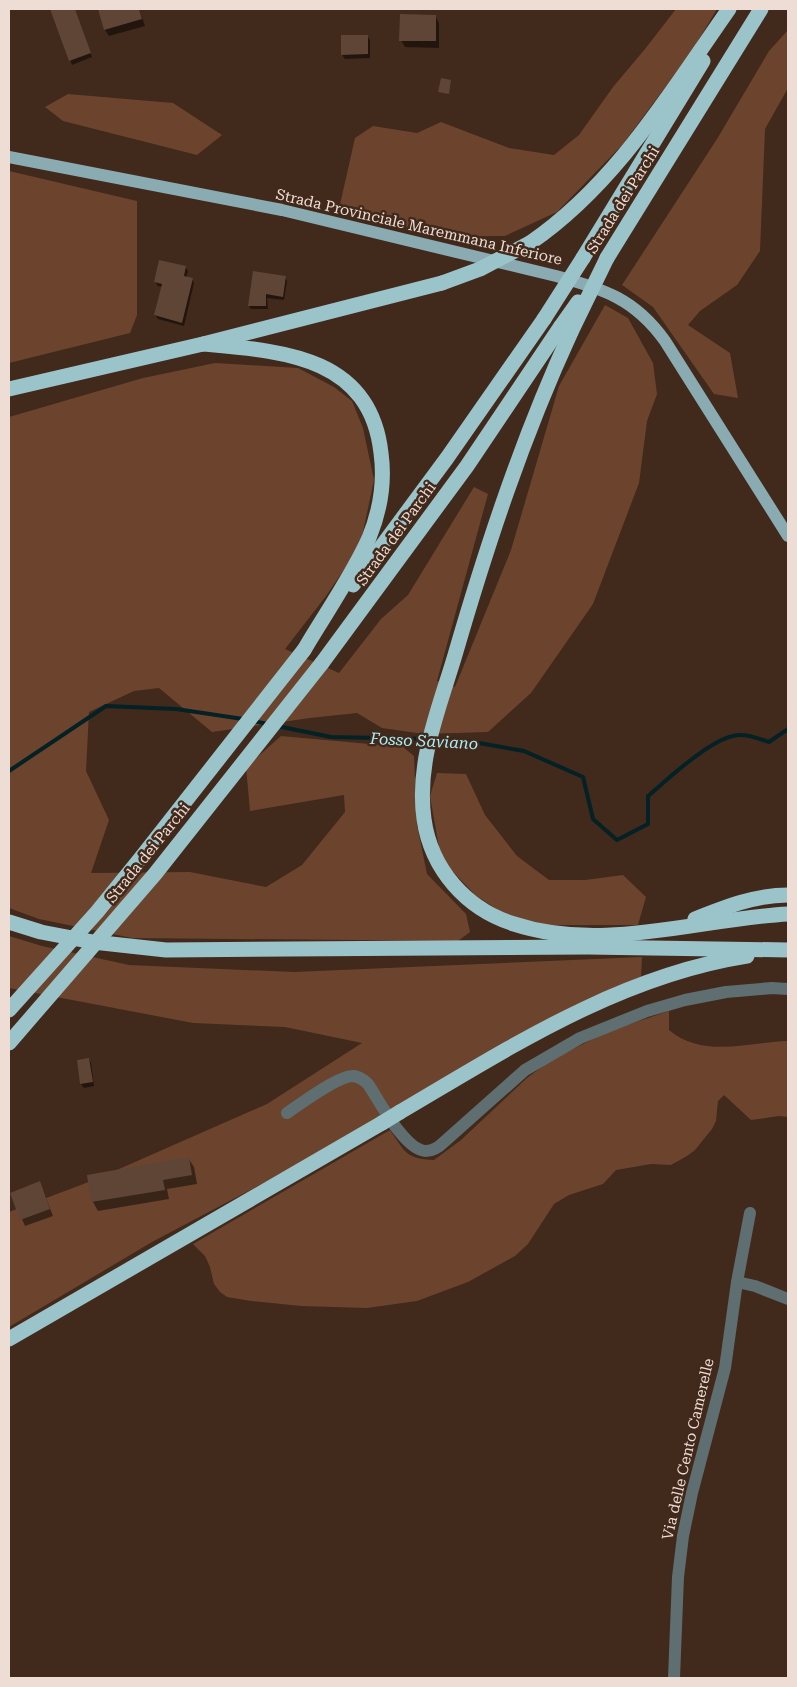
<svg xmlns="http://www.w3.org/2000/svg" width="797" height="1687" font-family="'Roboto Serif',serif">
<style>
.green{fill:#6c442d}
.shadow{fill:#0007}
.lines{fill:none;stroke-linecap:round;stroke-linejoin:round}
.stream{stroke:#042125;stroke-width:4}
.building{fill:#5f4536}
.minor{stroke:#5e6e71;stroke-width:12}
.major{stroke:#8aabb1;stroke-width:12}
.highway{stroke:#9bc3ca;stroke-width:15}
.highway-bridge{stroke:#9bc3ca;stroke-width:15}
.labels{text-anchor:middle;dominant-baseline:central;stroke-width:5;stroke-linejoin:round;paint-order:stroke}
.street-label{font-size:15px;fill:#edddd4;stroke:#41291b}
.water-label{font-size:16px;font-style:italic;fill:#aaeffb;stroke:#41291b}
</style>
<rect width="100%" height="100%" fill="#41291b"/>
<g class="green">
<polygon points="676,9 717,9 692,51 623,144 557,212 505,236 467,236 396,225 339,209 355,138 373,126 417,133 441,122 509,148 554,155 579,135 613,87 645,49"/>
<polygon points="788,30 788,88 765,129 760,251 737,285 700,311 688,325 730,353 738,398 714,394 653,307 622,285 717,139 769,51"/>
<polygon points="68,94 173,103 222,135 197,155 63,121 45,107"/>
<polygon points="9,171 137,201 137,315 130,333 9,363"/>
<polygon points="605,305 628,318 653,363 657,394 647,421 639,483 593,604 531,693 488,732 424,734 382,728 357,713 310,718 212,732 159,688 134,691 89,712 86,771 109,820 91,873 190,872 266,887 302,865 345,812 344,795 250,811 246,767 281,736 403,747 414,756 417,825 427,874 466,914 470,932 458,941 132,938 39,919 9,908 9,417 143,378 215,363 298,368 334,387 352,401 363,428 374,480 360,546 326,596 285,649 339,673 381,619 408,595 474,487 488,494 437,681 455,687 511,550 559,386"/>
<polygon points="437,773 466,774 485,815 517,856 549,880 585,880 623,875 646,897 638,925 548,925 506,915 475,895 441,859 430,796"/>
<polygon points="9,936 42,946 129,965 294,972 642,957 641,978 311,1158 152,1242 9,1327 9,1212 94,1180 267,1104 362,1043 285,1027 193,1023 9,988"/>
<path d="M669,1011V1030C703,1059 749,1042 788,1041V1117L779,1116L751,1120L724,1095L718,1101L716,1121L712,1129L695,1150L687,1156L671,1165L651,1164L616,1170L603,1184L569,1195L554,1204L528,1244L515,1256L468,1282L417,1301L367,1308L301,1306L251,1301L227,1297L220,1292L214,1284L210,1267L205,1256L193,1244L217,1230L390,1130C405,1152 406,1159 434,1160L461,1140L527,1078L551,1060L609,1031Z"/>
</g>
<g class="shadow">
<polygon points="51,9 75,9 92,57 72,65"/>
<polygon points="99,9 139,9 145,26 109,36 105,30"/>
<polygon points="435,16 439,23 439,48 405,47 401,40"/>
<polygon points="367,36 370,40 370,58 345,59 342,55"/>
<polygon points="185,267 188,271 186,278 192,279 194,283 184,326 158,319 155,315 163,287 158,286 155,282"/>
<polygon points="285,277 287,281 284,300 267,298 268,309 251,309 249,306"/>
<polygon points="89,1059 91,1063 94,1086 84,1088 81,1084"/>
<polygon points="188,1158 194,1167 197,1184 167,1189 169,1199 98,1211 93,1202 88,1176"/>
<polygon points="43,1190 53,1216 25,1226 11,1194"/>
</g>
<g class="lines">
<g class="stream">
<polyline points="253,721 268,724"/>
<polyline points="277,726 331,737 427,739"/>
<path d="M434,739L462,740L524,751L583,777L593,819L617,840L648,824V796C668,779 713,736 739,735C748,734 760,739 769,742L788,729"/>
<polyline points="9,771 106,706 176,709 243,719"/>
</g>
</g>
<g class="building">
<polygon points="50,9 75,9 91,53 69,61"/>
<polygon points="98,9 139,9 142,19 104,30"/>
<polygon points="400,14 436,15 436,41 399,41"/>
<polygon points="341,35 368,35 368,54 341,55"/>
<polygon points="441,78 451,80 449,94 438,92"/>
<polygon points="159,260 186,266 184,276 193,278 182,323 154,315 162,284 154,282"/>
<polygon points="253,271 286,276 283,297 266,294 266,306 248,306"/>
<polygon points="89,1058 93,1082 80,1084 77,1060"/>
<polygon points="189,1157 192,1175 163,1180 165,1190 91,1202 87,1175"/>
<polygon points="40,1181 50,1209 20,1220 10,1193"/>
</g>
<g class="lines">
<g class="minor">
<path d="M287,1113C300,1104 339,1075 354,1076C359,1077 364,1080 368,1084C379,1100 405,1151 426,1151C433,1151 439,1147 444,1142L525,1070L580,1038L647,1011L685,1000L726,992L772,988L788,989"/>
<polyline points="737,1282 750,1213"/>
<polyline points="674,1678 678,1577 683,1536 692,1493 725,1368 737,1282 755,1286 788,1299"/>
</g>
<path class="major" d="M9,157L282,210L556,276C604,289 635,299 665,341L788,536"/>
<g class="highway">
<path d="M530,243C616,184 670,93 729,9"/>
<polyline points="583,258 703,61"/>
<polyline points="607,258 761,9"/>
<path d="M571,332C523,436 487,545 455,655C439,709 416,762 424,819C431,869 466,909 514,924C603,953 697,919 788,914"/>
<path d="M203,344C280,351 370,355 381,453C385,482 380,511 369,538C352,576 325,614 304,650"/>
<polyline points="9,389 203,344 442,283"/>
<polyline points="353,585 447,458 544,319"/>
<polyline points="322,663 467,466 561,326"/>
<path d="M695,919C725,907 755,895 788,895"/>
<polyline points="9,922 41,932 93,942 166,950 587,947 788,950"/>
<path d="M400,1112C509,1048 619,976 747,956"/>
<polyline points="9,1339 382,1123"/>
</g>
<g class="highway-bridge">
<polyline points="442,283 480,269 530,243"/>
<polyline points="544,319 583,258"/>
<polyline points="561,326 578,302"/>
<polyline points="571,332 607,258"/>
<polyline points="9,1010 97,912 140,859 304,650"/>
<polyline points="9,1043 155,874 322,663"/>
<polyline points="382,1123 400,1112"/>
</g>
</g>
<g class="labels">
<g class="street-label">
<text transform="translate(623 200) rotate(-58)">Strada dei Parchi</text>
<text transform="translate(419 227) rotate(13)">Strada Provinciale Maremmana Inferiore</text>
<text transform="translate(396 534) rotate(-54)">Strada dei Parchi</text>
<text transform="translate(148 853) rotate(-51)">Strada dei Parchi</text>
<text transform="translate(688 1449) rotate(-77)">Via delle Cento Camerelle</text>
</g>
<g class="water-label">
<text transform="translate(424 741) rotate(3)">Fosso Saviano</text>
</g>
</g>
<rect width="797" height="1687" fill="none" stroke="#edddd4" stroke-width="20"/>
</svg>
